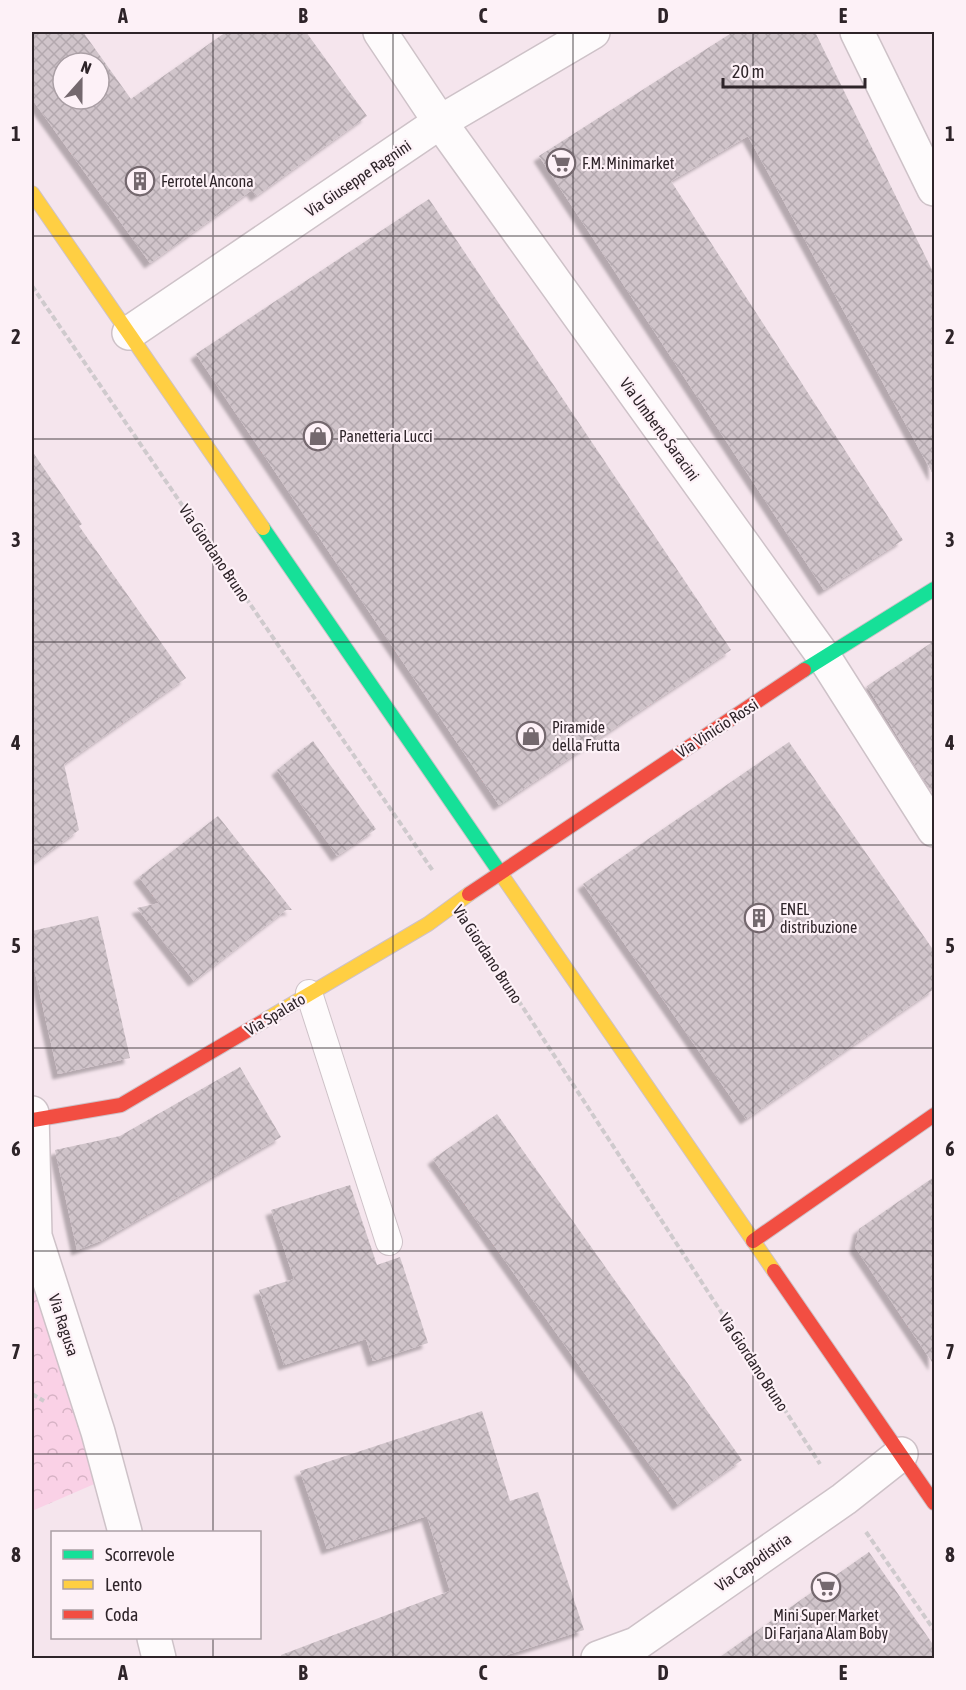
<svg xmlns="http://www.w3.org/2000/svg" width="966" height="1690" font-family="'Asap Condensed',sans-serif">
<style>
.park{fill:url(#park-crowns)}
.building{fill:url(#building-cross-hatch);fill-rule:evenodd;filter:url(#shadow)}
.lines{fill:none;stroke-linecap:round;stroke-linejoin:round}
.lane-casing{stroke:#cec2c8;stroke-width:28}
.street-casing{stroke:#cec2c8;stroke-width:36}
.fast-casing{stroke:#cec2c8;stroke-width:16}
.slow-casing{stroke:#cec2c8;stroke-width:16}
.jam-casing{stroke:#cec2c8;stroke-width:16}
.path{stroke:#cfcacd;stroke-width:4;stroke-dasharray:6 3;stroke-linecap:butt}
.lane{stroke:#fefbfc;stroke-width:26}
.street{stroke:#fefbfc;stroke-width:33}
.fast{stroke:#16e098;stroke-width:14}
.slow{stroke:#ffcf43;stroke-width:14}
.jam{stroke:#f24e42;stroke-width:14}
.grid{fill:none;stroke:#2e2429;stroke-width:1.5;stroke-opacity:0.55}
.labels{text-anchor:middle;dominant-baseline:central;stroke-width:4.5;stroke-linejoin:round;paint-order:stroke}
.poi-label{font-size:16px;fill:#2e2429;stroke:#fdf1f7;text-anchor:start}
.street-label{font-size:16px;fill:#2e2429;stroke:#fdf1f7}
.neatline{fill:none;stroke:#2e2429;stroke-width:2}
.grid-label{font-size:20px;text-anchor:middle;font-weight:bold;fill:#2e2429}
</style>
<defs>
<pattern id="park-crowns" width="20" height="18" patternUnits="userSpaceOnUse" patternTransform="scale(1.5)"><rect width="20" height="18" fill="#fad1e6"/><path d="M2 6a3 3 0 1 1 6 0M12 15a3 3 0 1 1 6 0" fill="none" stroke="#d7b3c5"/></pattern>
<pattern id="building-cross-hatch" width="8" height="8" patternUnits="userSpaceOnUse" patternTransform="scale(1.5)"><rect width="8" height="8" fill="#d0c4ca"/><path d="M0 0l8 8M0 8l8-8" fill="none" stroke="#b3a8ae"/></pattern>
<filter id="shadow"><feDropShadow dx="-5.5" dy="5.5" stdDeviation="1.5" flood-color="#0004"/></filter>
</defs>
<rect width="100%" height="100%" fill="#f5e5ed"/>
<polygon class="park" points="47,1282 99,1482 32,1511 32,1286"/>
<g class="building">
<path d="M32,32H83L131,99L226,32H306L367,116L256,196L252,190L150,263L32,99ZM63,63H99V99H63Z"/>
<polygon points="733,32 815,32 934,274 934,476 748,136 671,181 903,540 824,590 539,156"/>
<polygon points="429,199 731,650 499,805 196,354"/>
<polygon points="32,451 82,524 79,526 186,678 64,764 79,830 32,864"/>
<polygon points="934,641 934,796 867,686"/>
<polygon points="313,741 376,829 337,856 277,770"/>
<polygon points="789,742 934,951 934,989 746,1119 583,884"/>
<polygon points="218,816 292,910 286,910 194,981 137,908 159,903 139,877"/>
<polygon points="98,916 130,1058 58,1074 32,959 32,931"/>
<polygon points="240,1067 281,1137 103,1240 77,1250 55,1150 120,1136"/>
<polygon points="497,1114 742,1460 678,1505 433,1159"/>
<polygon points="934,1177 934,1365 855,1247 859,1229"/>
<polygon points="350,1185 377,1265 400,1257 428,1343 373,1361 366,1339 284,1365 259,1290 294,1279 271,1210"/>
<polygon points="482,1411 510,1501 538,1492 584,1630 495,1659 282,1659 281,1655 450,1591 427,1516 327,1549 300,1471"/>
<polygon points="869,1552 934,1646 934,1659 717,1659"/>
</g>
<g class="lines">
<g class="lane-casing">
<polyline id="lane" points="309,993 389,1242"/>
</g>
<g class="street-casing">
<g id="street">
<polyline points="380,32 440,122 824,657 934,830"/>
<polyline points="857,32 934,189"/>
<polyline points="129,333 440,122 593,32"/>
<polyline points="32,1113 35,1236 98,1432 125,1532"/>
<polyline points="154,1638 159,1658"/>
<polyline points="598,1658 636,1644 844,1499 901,1454"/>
</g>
</g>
<g class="fast-casing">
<g id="fast">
<polyline points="263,528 503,877"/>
<polyline points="804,670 934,589"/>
</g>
</g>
<g class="slow-casing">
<g id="slow">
<polyline points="32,193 263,528"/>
<polyline points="503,877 774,1271"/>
<polyline points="267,1019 428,924 469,894"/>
</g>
</g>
<g class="jam-casing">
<g id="jam">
<polyline points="469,894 804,670"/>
<polyline points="33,1120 121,1105 267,1019"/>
<polyline points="753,1241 934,1115"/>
<polyline points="774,1271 934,1503"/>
</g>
</g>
<g class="path">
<polyline points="32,286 433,871"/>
<polyline points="479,940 820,1464"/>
<polyline points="32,1394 44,1401"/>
<polyline points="866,1532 934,1630"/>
</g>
<use href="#lane" class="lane"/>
<use href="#street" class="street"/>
<use href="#fast" class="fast"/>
<use href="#slow" class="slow"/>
<use href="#jam" class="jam"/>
</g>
<path class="grid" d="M213,32V1532M393,32V1658M573,32V1658M753,32V1658M32,236H934M32,439H934M32,642H934M32,845H934M32,1048H934M32,1251H934M32,1454H934M213,1638V1658"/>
<defs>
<g id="supermarket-ring" transform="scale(1.5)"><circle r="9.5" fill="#fdf1f7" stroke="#74686e" stroke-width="1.5"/><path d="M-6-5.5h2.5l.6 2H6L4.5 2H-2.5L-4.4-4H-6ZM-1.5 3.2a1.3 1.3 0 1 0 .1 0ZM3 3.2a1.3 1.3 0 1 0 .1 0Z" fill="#74686e"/></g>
<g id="building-ring" transform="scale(1.5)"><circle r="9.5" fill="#fdf1f7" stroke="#74686e" stroke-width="1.5"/><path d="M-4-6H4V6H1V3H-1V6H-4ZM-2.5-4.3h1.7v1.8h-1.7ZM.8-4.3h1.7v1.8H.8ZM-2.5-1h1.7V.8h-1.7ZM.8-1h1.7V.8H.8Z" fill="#74686e"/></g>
<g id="shop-ring" transform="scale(1.5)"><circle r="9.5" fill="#fdf1f7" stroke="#74686e" stroke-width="1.5"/><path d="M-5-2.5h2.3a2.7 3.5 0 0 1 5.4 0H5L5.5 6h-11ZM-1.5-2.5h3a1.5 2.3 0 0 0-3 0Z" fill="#74686e"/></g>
</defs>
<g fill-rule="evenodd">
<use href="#supermarket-ring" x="561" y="163"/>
<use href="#building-ring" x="140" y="181"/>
<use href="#shop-ring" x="318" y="436"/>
<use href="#shop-ring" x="531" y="736"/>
<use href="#building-ring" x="759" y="918"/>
<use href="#supermarket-ring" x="826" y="1587"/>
</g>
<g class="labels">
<g class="poi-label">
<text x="582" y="163">F.M. Minimarket</text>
<text x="161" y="181">Ferrotel Ancona</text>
<text x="339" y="436">Panetteria Lucci</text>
<text x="552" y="727">Piramide<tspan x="552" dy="18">della Frutta</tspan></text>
<text x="780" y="909">ENEL<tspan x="780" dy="18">distribuzione</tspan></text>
<text x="826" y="1615" text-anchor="middle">Mini Super Market<tspan x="826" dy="18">Di Farjana Alam Boby</tspan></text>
</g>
<g class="street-label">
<text transform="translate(358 178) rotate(-34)">Via Giuseppe Ragnini</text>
<text transform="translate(660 429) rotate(54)">Via Umberto Saracini</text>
<text transform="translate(215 553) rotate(56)">Via Giordano Bruno</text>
<text transform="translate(717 728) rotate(-33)">Via Vinicio Rossi</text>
<text transform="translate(488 954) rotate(57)">Via Giordano Bruno</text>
<text transform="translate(275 1014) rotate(-31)">Via Spalato</text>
<text transform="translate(64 1325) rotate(72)">Via Ragusa</text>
<text transform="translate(754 1362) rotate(57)">Via Giordano Bruno</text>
<text transform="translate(753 1562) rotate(-35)">Via Capodistria</text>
</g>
</g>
<rect width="966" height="1690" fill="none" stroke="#fdf1f7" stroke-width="66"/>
<rect x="51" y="1531" width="210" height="108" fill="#fdf1f7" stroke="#aa9fa5" stroke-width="1.5"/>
<rect x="63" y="1550" width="30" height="9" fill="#16e098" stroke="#aa9fa5" stroke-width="1.5"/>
<text x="105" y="1561" font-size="18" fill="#2e2429">Scorrevole</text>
<rect x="63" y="1580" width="30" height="9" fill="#ffcf43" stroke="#aa9fa5" stroke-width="1.5"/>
<text x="105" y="1591" font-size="18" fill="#2e2429">Lento</text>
<rect x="63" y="1610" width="30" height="9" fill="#f24e42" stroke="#aa9fa5" stroke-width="1.5"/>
<text x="105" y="1621" font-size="18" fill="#2e2429">Coda</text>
<g transform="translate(81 81) rotate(21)"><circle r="28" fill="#fdf1f7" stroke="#aa9fa5" stroke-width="1.5"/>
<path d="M0-4.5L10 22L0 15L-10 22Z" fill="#74686e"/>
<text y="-9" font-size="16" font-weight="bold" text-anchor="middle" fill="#2e2429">N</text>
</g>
<path d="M723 78v9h142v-9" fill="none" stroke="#2e2429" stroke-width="3"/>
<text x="732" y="78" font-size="18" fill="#2e2429" stroke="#fdf1f7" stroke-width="4.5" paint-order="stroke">20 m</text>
<rect x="33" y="33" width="900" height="1624" class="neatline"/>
<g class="grid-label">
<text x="123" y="23">A</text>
<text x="303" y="23">B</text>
<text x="483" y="23">C</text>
<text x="663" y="23">D</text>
<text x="843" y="23">E</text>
<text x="16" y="141">1</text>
<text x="950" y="141">1</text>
<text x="16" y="344">2</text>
<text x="950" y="344">2</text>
<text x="16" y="547">3</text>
<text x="950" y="547">3</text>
<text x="16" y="750">4</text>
<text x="950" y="750">4</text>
<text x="16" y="953">5</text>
<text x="950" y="953">5</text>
<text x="16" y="1156">6</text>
<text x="950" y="1156">6</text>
<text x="16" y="1359">7</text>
<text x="950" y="1359">7</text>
<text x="16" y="1562">8</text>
<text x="950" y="1562">8</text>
<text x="123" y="1680">A</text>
<text x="303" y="1680">B</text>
<text x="483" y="1680">C</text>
<text x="663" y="1680">D</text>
<text x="843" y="1680">E</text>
</g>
</svg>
